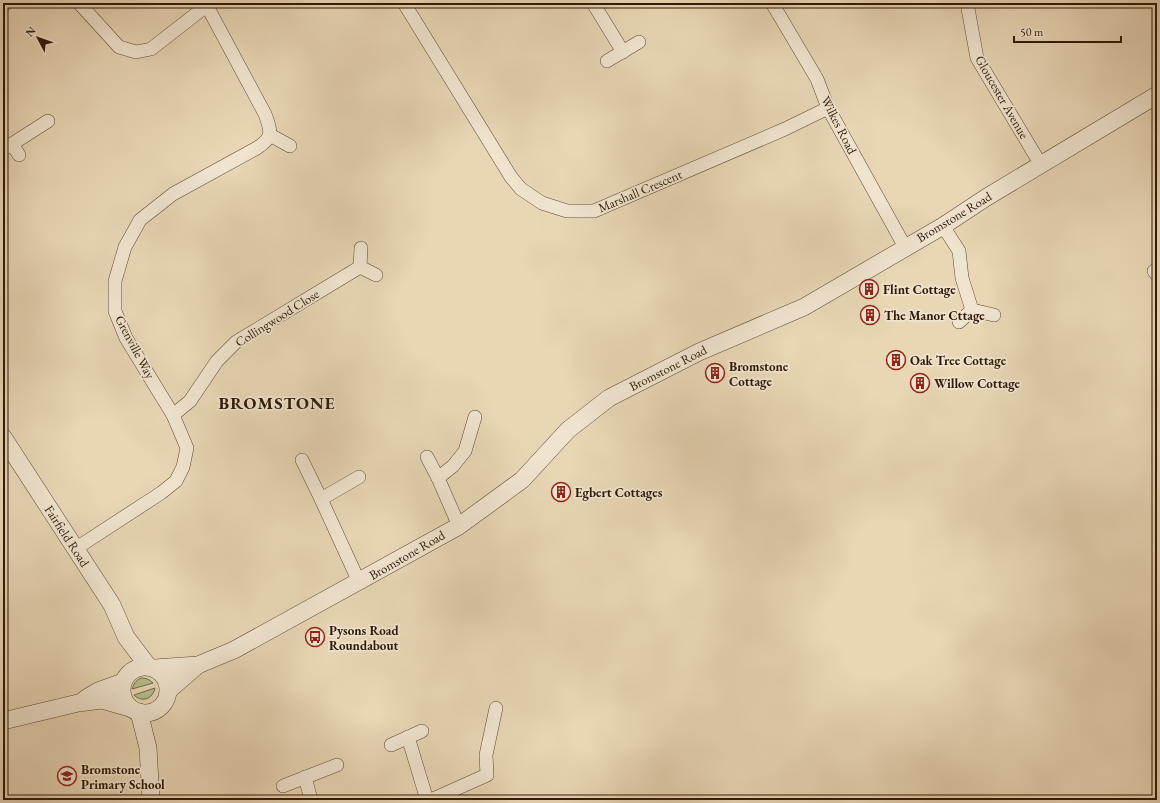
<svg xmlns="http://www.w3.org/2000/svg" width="1160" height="803" font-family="'EB Garamond',serif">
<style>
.green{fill:#b5be8e;stroke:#726c4a}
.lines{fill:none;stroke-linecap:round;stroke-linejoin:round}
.minor-casing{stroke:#5d4831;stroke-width:14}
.tertiary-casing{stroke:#5d4831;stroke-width:18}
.minor{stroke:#f0e4cf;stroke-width:13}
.tertiary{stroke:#f0e4cf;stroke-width:17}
.labels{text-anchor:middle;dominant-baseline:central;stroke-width:3.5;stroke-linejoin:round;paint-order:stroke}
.street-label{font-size:13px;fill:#2f1905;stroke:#f0e4cf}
.poi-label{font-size:13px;font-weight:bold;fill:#2f1905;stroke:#f0e4cf;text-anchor:start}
.district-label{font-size:17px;font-weight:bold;letter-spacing:1px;fill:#2f1905;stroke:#f0e4cf}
</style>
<rect width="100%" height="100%" fill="#e8d6b5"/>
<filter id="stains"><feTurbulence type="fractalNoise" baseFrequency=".005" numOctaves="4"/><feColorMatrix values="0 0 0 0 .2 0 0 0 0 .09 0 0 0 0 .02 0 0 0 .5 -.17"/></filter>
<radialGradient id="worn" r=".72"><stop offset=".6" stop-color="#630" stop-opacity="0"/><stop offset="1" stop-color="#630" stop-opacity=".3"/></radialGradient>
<g class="green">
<path d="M141,678C146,678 149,679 153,683L132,689C134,684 135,681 141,678Z"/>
<path d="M155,688C153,699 142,703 134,695Z"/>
</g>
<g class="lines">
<g class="minor-casing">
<g id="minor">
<polyline points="79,3 119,47 136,52 151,49 210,3"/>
<polyline points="404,3 511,177 521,189 542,203 567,211 594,211 785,129 828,108"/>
<polyline points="593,3 623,52"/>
<polyline points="772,3 817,79 828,108 905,247"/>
<polyline points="967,3 977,58 1041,165"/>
<polyline points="3,6 6,3"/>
<polyline points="607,61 639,42"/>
<polyline points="270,135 290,146"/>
<polyline points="12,144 19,155"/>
<polyline points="3,149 12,144 48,121"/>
<polyline points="943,226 959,251 962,278 972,310"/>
<polyline points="361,248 360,267 376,275"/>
<polyline points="1154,271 1157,275"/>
<polyline points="959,322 972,310 994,315"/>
<polyline points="173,415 190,401 217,361 236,342 360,267"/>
<polyline points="427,457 438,478 459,526"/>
<polyline points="302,460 321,499 359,582"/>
<polyline points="438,478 453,466 465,451 475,417"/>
<polyline points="321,499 359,477"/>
<path d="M75,549L161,493L176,481L183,467L187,448L173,415L126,338L115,311V281L125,247L140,220L173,194L257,148C274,137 271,131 265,114L207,6"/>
<polyline points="408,737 427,800"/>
<polyline points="391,745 422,731"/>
<polyline points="305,777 311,800"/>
<polyline points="283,786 337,765"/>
<polyline points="431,800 487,775 486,755 496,708"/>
</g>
</g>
<g class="tertiary-casing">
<g id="tertiary">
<polyline points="3,437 112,605 126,637 148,666"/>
<circle cx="145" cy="690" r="23"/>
<polyline points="155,668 198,665 234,650 459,526 522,480 568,430 609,398 699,352 804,307 943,226 987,197 1157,95"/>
<polyline points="169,690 198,665"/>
<polyline points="85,699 98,691 123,682"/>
<polyline points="139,712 148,748 151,800"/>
<polyline points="3,721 78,703 102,700 130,708"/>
</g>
</g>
<use href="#minor" class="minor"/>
<use href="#tertiary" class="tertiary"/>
</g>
<defs>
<g id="building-ring" transform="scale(1)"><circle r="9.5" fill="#f0e4cf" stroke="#8f2418" stroke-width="1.5"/><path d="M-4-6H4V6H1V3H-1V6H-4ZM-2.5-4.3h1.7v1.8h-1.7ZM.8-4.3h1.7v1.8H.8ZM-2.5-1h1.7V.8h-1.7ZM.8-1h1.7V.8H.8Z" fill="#8f2418"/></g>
<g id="bus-ring" transform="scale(1)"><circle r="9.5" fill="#f0e4cf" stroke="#8f2418" stroke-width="1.5"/><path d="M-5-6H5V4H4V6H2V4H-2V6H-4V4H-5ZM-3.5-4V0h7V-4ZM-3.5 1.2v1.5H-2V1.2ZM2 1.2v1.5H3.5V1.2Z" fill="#8f2418"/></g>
<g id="school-ring" transform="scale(1)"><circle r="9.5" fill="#f0e4cf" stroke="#8f2418" stroke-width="1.5"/><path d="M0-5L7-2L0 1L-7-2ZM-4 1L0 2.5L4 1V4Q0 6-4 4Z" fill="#8f2418"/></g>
</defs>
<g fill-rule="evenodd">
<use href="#building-ring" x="869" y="289"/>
<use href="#building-ring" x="870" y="315"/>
<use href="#building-ring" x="896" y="360"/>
<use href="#building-ring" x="715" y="373"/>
<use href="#building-ring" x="920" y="383"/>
<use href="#building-ring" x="561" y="492"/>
<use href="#bus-ring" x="315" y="637"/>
<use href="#school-ring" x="67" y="776"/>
</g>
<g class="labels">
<g class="street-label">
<text transform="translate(1002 97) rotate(60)">Gloucester Avenue</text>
<text transform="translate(839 125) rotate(63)">Wilkes Road</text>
<text transform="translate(640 191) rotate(-23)">Marshall Crescent</text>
<text transform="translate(954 217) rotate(-31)">Bromstone Road</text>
<text transform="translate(277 318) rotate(-32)">Collingwood Close</text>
<text transform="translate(135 347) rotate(62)">Grenville Way</text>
<text transform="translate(668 368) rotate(-27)">Bromstone Road</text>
<text transform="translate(67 536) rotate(57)">Fairfield Road</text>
<text transform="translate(407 555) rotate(-30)">Bromstone Road</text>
</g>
<g class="poi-label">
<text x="883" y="289">Flint Cottage</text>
<text x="884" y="315">The Manor Cttage</text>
<text x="910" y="360">Oak Tree Cottage</text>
<text x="729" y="366">Bromstone<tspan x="729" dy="15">Cottage</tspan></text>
<text x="934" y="383">Willow Cottage</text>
<text x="575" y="492">Egbert Cottages</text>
<text x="329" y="630">Pysons Road<tspan x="329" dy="15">Roundabout</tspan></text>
<text x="81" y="769">Bromstone<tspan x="81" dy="15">Primary School</tspan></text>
</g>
<g class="district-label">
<text x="277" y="403">BROMSTONE</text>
</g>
</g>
<rect width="1160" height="803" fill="none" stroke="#e8d6b5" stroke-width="16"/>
<rect x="4" y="4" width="1152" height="795" fill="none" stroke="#2f1905" stroke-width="2"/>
<rect x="8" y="8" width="1144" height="787" fill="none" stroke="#2f1905"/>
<g transform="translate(38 38) rotate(311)" stroke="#f0e4cf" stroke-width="3" paint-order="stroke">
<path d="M0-3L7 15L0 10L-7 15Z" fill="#2f1905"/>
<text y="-6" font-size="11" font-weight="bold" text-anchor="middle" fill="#2f1905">N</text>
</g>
<path d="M1014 36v6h107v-6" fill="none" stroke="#2f1905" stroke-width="2"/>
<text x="1020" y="36" font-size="12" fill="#2f1905" stroke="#f0e4cf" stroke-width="3" paint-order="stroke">50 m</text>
<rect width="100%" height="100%" filter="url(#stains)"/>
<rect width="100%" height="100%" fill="url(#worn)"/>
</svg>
